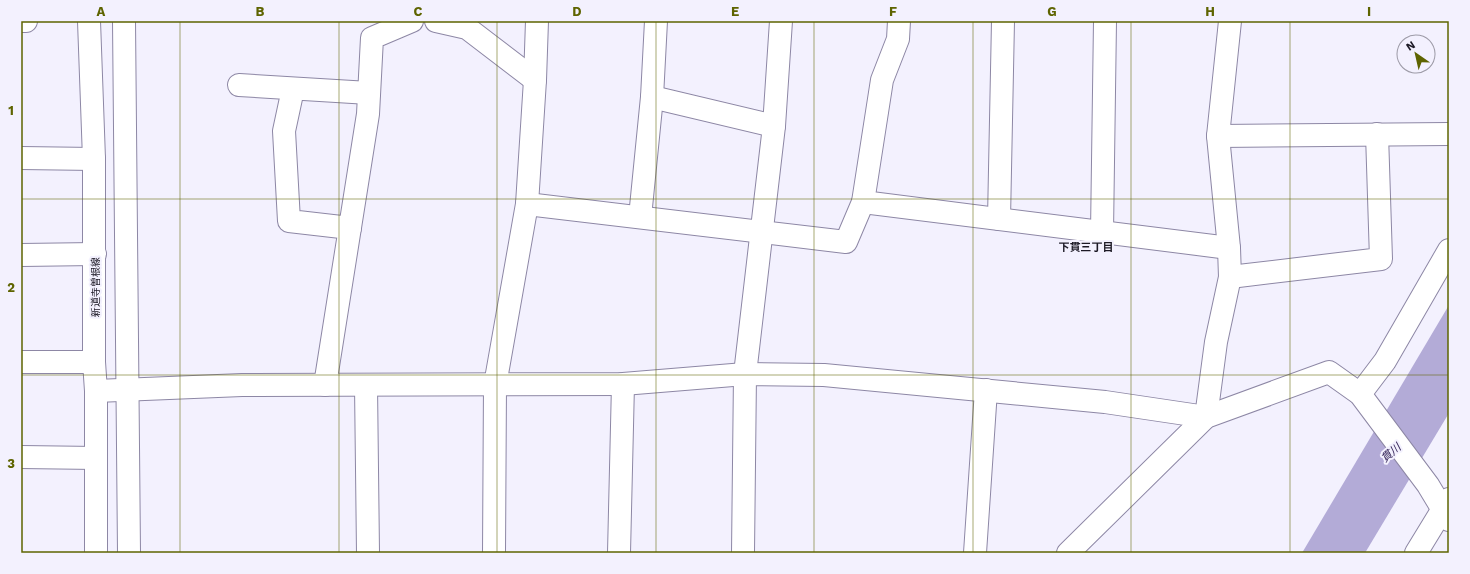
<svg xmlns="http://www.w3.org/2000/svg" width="1470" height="574" font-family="'Work Sans','Noto Sans JP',sans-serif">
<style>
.water{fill:#b3abd7}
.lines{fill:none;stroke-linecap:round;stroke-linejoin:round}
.street-casing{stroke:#8d87a5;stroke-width:24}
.secondary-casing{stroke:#8d87a5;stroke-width:24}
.street{stroke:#fff;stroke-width:22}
.secondary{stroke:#fff;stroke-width:22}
.grid{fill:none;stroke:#5e6400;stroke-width:1;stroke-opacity:0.55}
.labels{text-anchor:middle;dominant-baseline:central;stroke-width:4;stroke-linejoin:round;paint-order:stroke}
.street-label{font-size:10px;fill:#1c1925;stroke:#f3f1fe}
.neighbourhood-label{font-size:11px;font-weight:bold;fill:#1c1925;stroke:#f3f1fe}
.water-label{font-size:11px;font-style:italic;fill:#2e1e53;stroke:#f3f1fe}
.neatline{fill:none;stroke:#5e6400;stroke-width:1.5}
.grid-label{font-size:13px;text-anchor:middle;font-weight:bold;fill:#5e6400}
</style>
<rect width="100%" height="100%" fill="#f3f1fe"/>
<polygon class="water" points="1449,305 1449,413 1365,553 1302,553"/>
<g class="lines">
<g class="street-casing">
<g id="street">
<polyline points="21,21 26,21"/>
<polyline points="436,21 467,28 535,80"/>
<polyline points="239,85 369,93"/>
<polyline points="293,89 284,131 289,221 350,228"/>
<polyline points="652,97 774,126"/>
<polyline points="1218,136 1449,134"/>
<polyline points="21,158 94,159"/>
<polyline points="863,202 1229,248"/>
<polyline points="527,204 846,242 863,202 882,80 898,39 899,21"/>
<polyline points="640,217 652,97 656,21"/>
<polyline points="999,219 1003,21"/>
<polyline points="1102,232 1105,21"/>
<polyline points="21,255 95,254"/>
<polyline points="1230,277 1381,259 1377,134"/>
<polyline points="21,362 94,362"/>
<polyline points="325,385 368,114 372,38 412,21"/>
<polyline points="366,385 368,553"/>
<polyline points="96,391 242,385 623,384 745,374 824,375 1105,402 1206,417"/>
<polyline points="1360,394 1385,361 1449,250"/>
<polyline points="1206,417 1216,342 1230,277 1229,248 1218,136 1230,21"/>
<polyline points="21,457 96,458"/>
<polyline points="494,553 495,385 527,204 535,80 537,21"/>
<polyline points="619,553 623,384"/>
<polyline points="743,553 745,374 774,126 781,21"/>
<polyline points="975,553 986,390"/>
<polyline points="1068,553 1206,417 1329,372 1360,394 1428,485 1449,520"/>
<polyline points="1416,553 1449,499"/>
</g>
</g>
<g class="secondary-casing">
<g id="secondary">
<polyline points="89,21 94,159 94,362 96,391 96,553"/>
<polyline points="124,21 129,553"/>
</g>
</g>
<use href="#street" class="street"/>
<use href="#secondary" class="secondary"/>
</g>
<path class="grid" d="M180,21V553M339,21V553M497,21V553M656,21V553M814,21V553M973,21V553M1131,21V553M1290,21V553M21,199H1449M21,375H1449"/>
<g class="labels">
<g class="street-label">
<text transform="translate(95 287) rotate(-90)">新道寺曽根線</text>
</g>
<g class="neighbourhood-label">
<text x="1086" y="247">下貫三丁目</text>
</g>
<g class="water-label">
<text transform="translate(1391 453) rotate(-41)">貫川</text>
</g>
</g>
<rect width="1470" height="574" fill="none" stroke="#f3f1fe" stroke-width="44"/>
<g transform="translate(1416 54) rotate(326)"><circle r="19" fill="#f3f1fe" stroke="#9d9ba7"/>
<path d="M0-3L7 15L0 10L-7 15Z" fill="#5e6400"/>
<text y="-6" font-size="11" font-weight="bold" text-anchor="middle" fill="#1c1925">N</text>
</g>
<rect x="22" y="22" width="1426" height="530" class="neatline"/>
<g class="grid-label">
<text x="101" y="16">A</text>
<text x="260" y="16">B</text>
<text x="418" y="16">C</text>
<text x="577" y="16">D</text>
<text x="735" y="16">E</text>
<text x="893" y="16">F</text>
<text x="1052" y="16">G</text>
<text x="1210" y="16">H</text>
<text x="1369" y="16">I</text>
<text x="11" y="115">1</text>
<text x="11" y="292">2</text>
<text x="11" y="468">3</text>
</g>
</svg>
